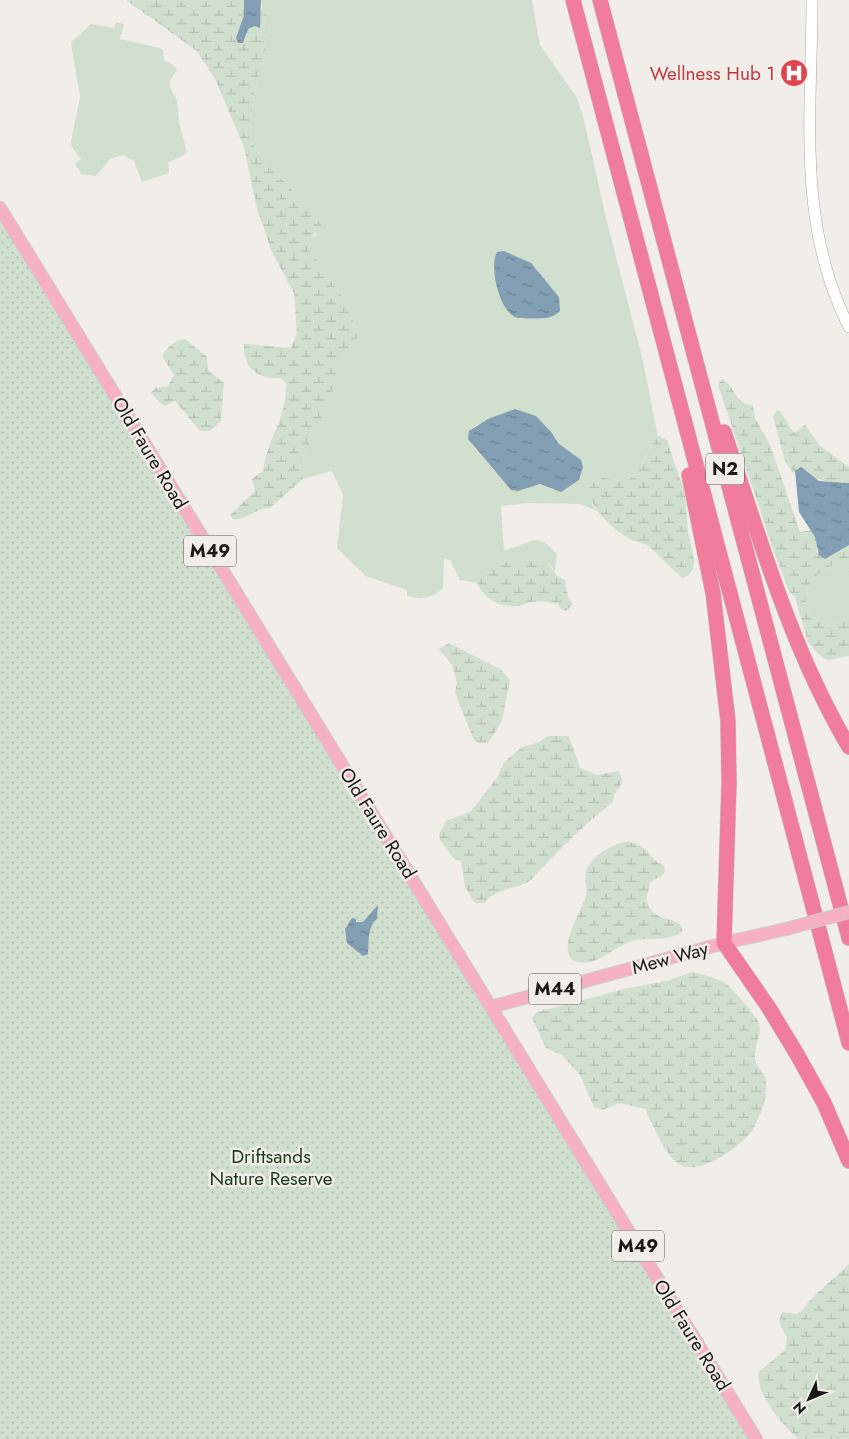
<svg xmlns="http://www.w3.org/2000/svg" width="849" height="1439" font-family="Jost,sans-serif">
<style>
.green{fill:#d1dfcf;fill-rule:evenodd}
.wetland{fill:url(#wetland-marsh)}
.park{fill:url(#park-dots)}
.water{fill:url(#water-ripples)}
.lines{fill:none;stroke-linecap:round;stroke-linejoin:round}
.secondary-casing{stroke:#aaa6a1;stroke-width:12}
.primary-casing{stroke:#cdcccc;stroke-width:14}
.motorway-casing{stroke:#cdcccc;stroke-width:16}
.secondary{stroke:#fff;stroke-width:11}
.primary{stroke:#f7b1c4;stroke-width:12}
.motorway{stroke:#f17d9c;stroke-width:15}
.primary-bridge-casing{stroke:#cdcccc;stroke-width:14;stroke-linecap:butt}
.primary-bridge{stroke:#f7b1c4;stroke-width:12}
.labels{text-anchor:middle;dominant-baseline:central;stroke-width:5;stroke-linejoin:round;paint-order:stroke}
.shield{fill:#f1ede8;stroke:#5b5956;stroke-width:1}
.shield-label{font-size:18px;font-weight:bold;fill:#1b1918}
.health-label{font-size:19px;fill:#be3a42;stroke:#f1ede8;text-anchor:end}
.street-label{font-size:19px;fill:#1b1918;stroke:#f1ede8}
.park-label{font-size:19px;fill:#1a3d19;stroke:#f1ede8}
</style>
<defs>
<pattern id="wetland-marsh" width="20" height="14" patternUnits="userSpaceOnUse" patternTransform="scale(1.25)"><rect width="20" height="14" fill="#d1dfcf"/><path d="M1 5h8M5 5V1M11 12h8M15 12V8" fill="none" stroke="#b3bfb1"/></pattern>
<pattern id="park-dots" width="8" height="8" patternUnits="userSpaceOnUse" patternTransform="scale(1.25)"><rect width="8" height="8" fill="#d1dfcf"/><path d="M2 2h.1M6 6h.1" fill="none" stroke="#b3bfb1" stroke-width="1.8" stroke-linecap="round"/></pattern>
<pattern id="water-ripples" width="26" height="14" patternUnits="userSpaceOnUse" patternTransform="scale(1.25)"><rect width="26" height="14" fill="#829fb3"/><path d="M2 4q2-2 4 0t4 0M15 11q2-2 4 0t4 0" fill="none" stroke="#6a8191"/></pattern>
</defs>
<rect width="100%" height="100%" fill="#f1ede8"/>
<g class="green">
<path d="M271,0H532L540,45L577,98L584,120L606,218L643,361L658,437L655,439C639,466 640,491 601,478L592,505L599,512L580,504L529,503L501,506L504,550C531,545 534,529 557,554L555,571L547,561L537,560L523,565L501,563L487,572L477,583L460,580L450,560L444,559L443,588C433,598 421,600 407,596V590L366,576L337,548L343,495L332,471L303,479L300,467L315,428L326,409L343,353L358,337C349,302 331,280 309,251L310,239L317,234L283,180L266,165L252,143L251,122L254,92L266,53L264,24ZM559,297L548,318L519,319ZM515,409L554,436L558,443L575,455L553,490C541,481 525,487 511,490L472,445L475,426Z"/>
<polygon points="116,22 124,24 120,39 160,48 163,50 164,60 171,63 177,70 169,82 170,88 177,100 179,123 187,153 168,163 169,173 142,182 134,161 122,155 110,159 96,176 81,174 75,163 81,159 72,147 71,141 80,97 71,42 91,24 114,28"/>
<path d="M840,564L849,570V617C797,641 790,573 840,564Z"/>
</g>
<g class="wetland">
<path d="M126,0H244V15L236,38L238,43H243L248,29L255,26L262,8L261,0H271L264,24L266,53L254,92L251,122L252,143L266,165L283,180L322,226L310,239L309,251C332,280 349,302 358,337L343,353L326,410L315,428L300,467L303,479L270,508C256,507 247,521 233,519L230,515L255,491L252,479L263,471C267,441 288,414 286,383L280,378C258,379 243,368 244,344L291,348L297,333L294,293L272,252L257,209L244,147L216,81L197,51Z"/>
<path d="M185,339L207,357L208,370L224,383L221,421L210,431H200L175,401L164,406L151,393L155,388L168,386L174,375L162,356C168,346 174,341 185,339Z"/>
<path d="M722,379C737,387 731,401 753,406L755,418L770,445L800,532L812,530L817,540V552L825,559L849,545V570L840,564C790,573 797,641 849,617V656L827,660L817,653L808,642L795,597L789,591L778,563L718,385Z"/>
<polygon points="777,410 780,411 794,433 805,425 819,445 849,467 849,483 840,482 830,483 795,471 794,474 785,461 773,416"/>
<path d="M659,436L668,441C671,455 676,468 681,481C687,495 686,515 688,531C689,545 704,572 682,578C670,567 659,555 647,545C642,542 637,543 632,540C614,531 585,506 590,484L601,477C640,491 640,465 655,439Z"/>
<path d="M537,560L547,561L557,576L565,580L568,597L573,604L566,611L561,609L558,604C549,603 540,600 531,602C527,602 523,605 519,606C500,608 485,600 477,583C483,576 493,565 502,563C516,561 519,566 537,560Z"/>
<polygon points="449,643 500,669 510,680 502,721 488,743 479,743 474,740 455,693 457,683 452,665 439,649"/>
<path d="M548,736H569L580,768L597,775L619,771L623,782L614,795L613,802C583,825 557,852 532,879C522,889 498,886 484,903H475L465,887L461,861L454,859L440,840L439,834L446,821L471,811L497,778L504,762L522,747L539,742Z"/>
<path d="M624,842C640,842 644,848 654,859C656,863 661,863 664,866C667,879 655,876 650,883L646,900C655,924 669,914 682,926V931C667,944 648,935 631,941C616,946 596,967 578,962C553,955 582,909 586,897C588,887 582,876 588,867C597,852 609,847 624,842Z"/>
<path d="M692,972C703,975 716,977 725,983C732,988 757,1016 759,1024C762,1034 754,1047 755,1058C756,1068 766,1073 766,1082C767,1088 765,1099 764,1105C763,1107 753,1131 751,1132C739,1148 698,1177 679,1164C663,1153 654,1126 645,1109L619,1103L603,1110L594,1107L580,1075L562,1055L546,1048L532,1018L537,1012L624,989L667,981Z"/>
<path d="M849,1264V1439H798C781,1423 758,1397 758,1373L785,1350L787,1337C781,1328 776,1322 783,1312L797,1314L802,1311L810,1300Z"/>
</g>
<polygon class="park" points="0,218 753,1439 0,1439"/>
<g class="water">
<polygon points="244,0 261,0 260,28 255,26 248,29 243,43 238,43 236,38 244,15"/>
<path d="M504,251L531,263L559,297L560,311C557,313 554,316 550,317C547,319 518,319 515,317C499,309 489,267 497,252Z"/>
<polygon points="515,409 536,416 552,433 558,443 581,460 583,467 579,480 561,492 540,484 518,491 511,490 468,439 469,431 488,419"/>
<polygon points="801,467 819,481 849,483 849,545 825,559 819,555 815,537 799,512 795,471"/>
<path d="M378,905L377,919C367,927 369,943 368,954L363,956L347,943L345,929L352,918L356,919V922H363Z"/>
</g>
<g class="lines">
<g class="secondary-casing">
<path id="secondary" d="M812,0C812,112 796,223 849,327"/>
</g>
<g class="primary-casing">
<g id="primary">
<polyline points="0,208 756,1439"/>
<polyline points="491,1007 724,943 786,929"/>
</g>
</g>
<g class="motorway-casing">
<g id="motorway">
<polyline points="573,0 849,1043"/>
<polyline points="600,0 849,938"/>
<path d="M724,432C760,539 791,649 849,747"/>
<polyline points="689,475 713,593 728,721 729,783 724,943 769,1008 798,1056 824,1103 849,1161"/>
</g>
</g>
<use href="#secondary" class="secondary"/>
<use href="#primary" class="primary"/>
<use href="#motorway" class="motorway"/>
<g class="primary-bridge-casing">
<polyline id="primary-bridge" points="786,929 849,912"/>
</g>
<use href="#primary-bridge" class="primary-bridge"/>
</g>
<defs>
<g id="hospital-disc" transform="scale(1.4375)"><circle r="9.5" fill="#e0444e" stroke="#f1ede8"/><path d="M-5-5h3v3.5h4V-5h3V5h-3V1.5h-4V5h-3Z" fill="#fff"/></g>
</defs>
<g fill-rule="evenodd">
<use href="#hospital-disc" x="794" y="73"/>
</g>
<g class="labels">
<g class="shield">
<rect x="706" y="453.5" width="38" height="31" rx="4"/>
<rect x="184" y="535.5" width="52" height="31" rx="4"/>
<rect x="529" y="973.5" width="52" height="31" rx="4"/>
<rect x="612" y="1230.5" width="52" height="31" rx="4"/>
</g>
<g class="shield-label">
<text x="725" y="469">N2</text>
<text x="210" y="551">M49</text>
<text x="555" y="989">M44</text>
<text x="638" y="1246">M49</text>
</g>
<g class="health-label">
<text x="775" y="73">Wellness Hub 1</text>
</g>
<g class="street-label">
<text transform="translate(150 453) rotate(59)">Old Faure Road</text>
<text transform="translate(378 823) rotate(58)">Old Faure Road</text>
<text transform="translate(670 958) rotate(-15)">Mew Way</text>
<text transform="translate(692 1335) rotate(58)">Old Faure Road</text>
</g>
<g class="park-label">
<text x="271" y="1156">Driftsands<tspan x="271" dy="22">Nature Reserve</tspan></text>
</g>
</g>
<g transform="translate(809 1399) rotate(226)" stroke="#f1ede8" stroke-width="4" paint-order="stroke">
<path d="M0-4L9 19L0 12L-9 19Z" fill="#1b1918"/>
<text y="-8" font-size="14" font-weight="bold" text-anchor="middle" fill="#1b1918">N</text>
</g>
</svg>
